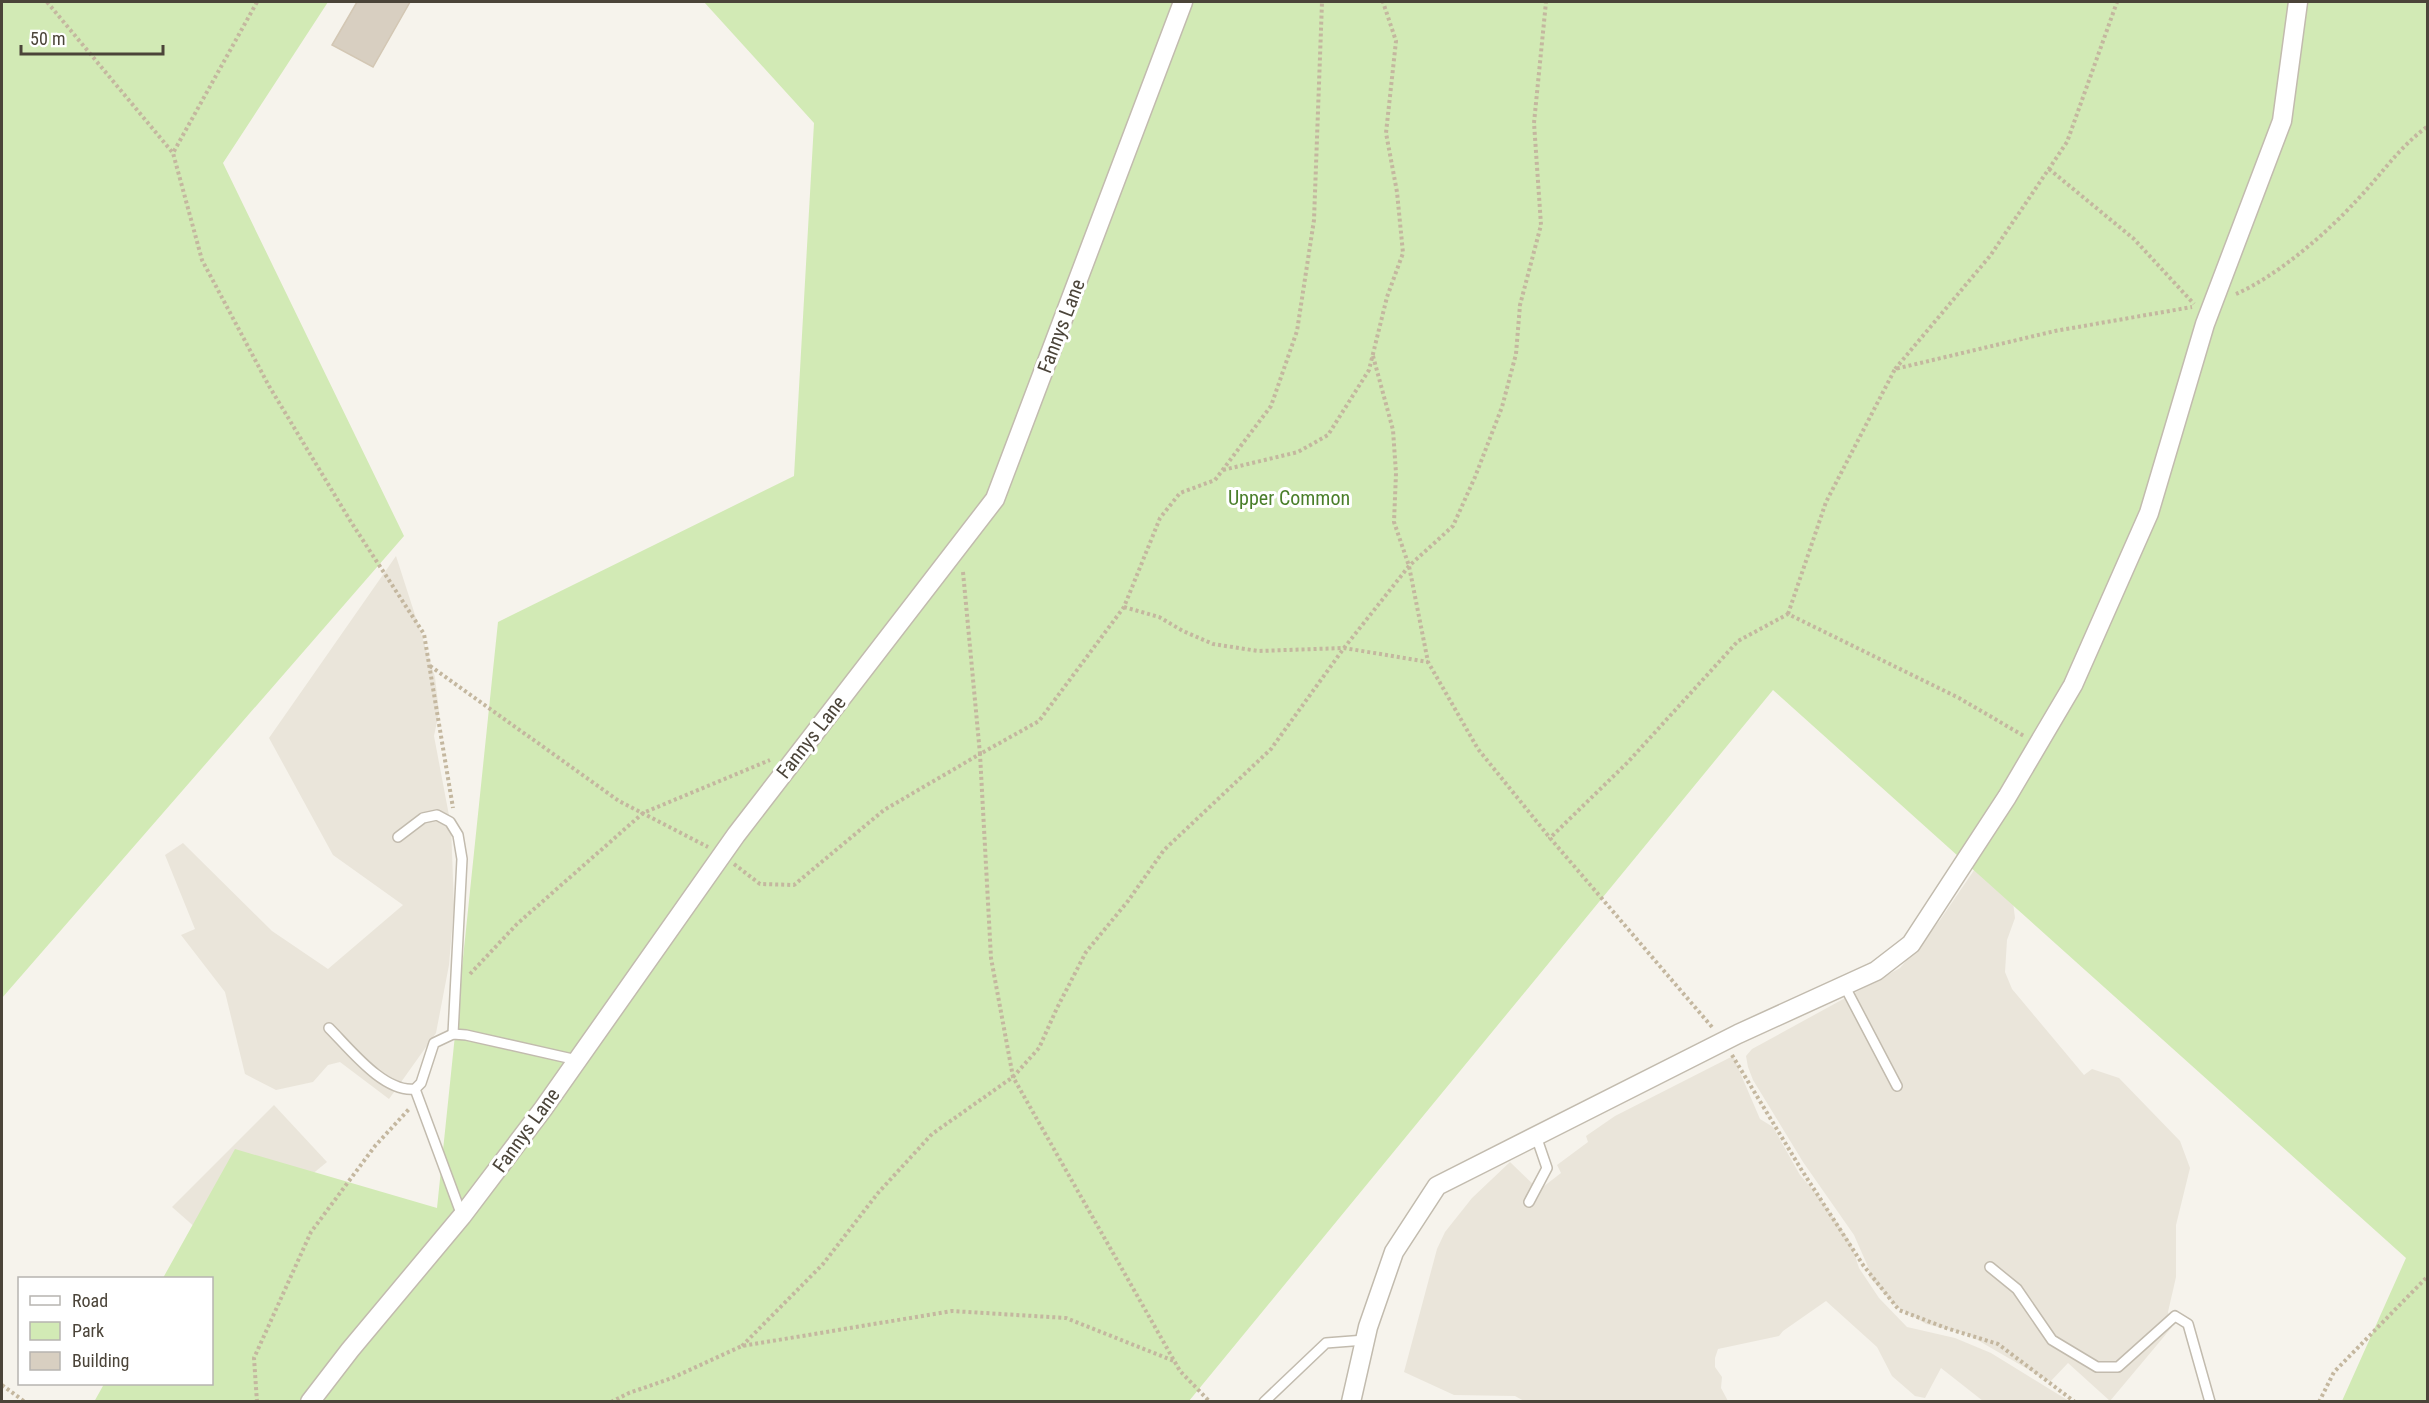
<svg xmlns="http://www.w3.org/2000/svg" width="2429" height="1403" font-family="'Roboto Condensed',sans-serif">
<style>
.residential{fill:#eae5da}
.green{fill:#d2eab5}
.building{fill:#d8cfc1;stroke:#d3c7b4;stroke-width:1.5}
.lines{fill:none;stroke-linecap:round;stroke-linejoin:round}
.lane-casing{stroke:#c2bbae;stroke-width:12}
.street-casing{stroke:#c2bbae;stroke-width:21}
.path{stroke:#c4b79f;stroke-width:4;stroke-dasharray:3 3;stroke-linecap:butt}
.lane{stroke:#fff;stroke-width:9}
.street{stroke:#fff;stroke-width:18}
.labels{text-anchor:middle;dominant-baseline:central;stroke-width:6;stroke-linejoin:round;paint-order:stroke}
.street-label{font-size:20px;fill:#4b4439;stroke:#fff}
.park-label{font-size:20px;fill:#4a7f2a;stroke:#fff}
</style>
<rect width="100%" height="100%" fill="#f6f3ec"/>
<g class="residential">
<polygon points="396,556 435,677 439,712 434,736 451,826 454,905 449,965 436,1033 389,1099 340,1062 328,1065 313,1082 276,1090 245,1074 225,992 181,935 195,929 165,855 183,843 272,931 328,969 403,905 333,855 269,738"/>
<polygon points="1979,863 2013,902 2015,918 2007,940 2005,972 2012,989 2084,1075 2092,1069 2119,1078 2180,1141 2190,1168 2176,1225 2176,1277 2168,1312 2172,1327 2110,1401 2068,1363 2050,1382 1967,1334 1926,1324 1896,1306 1869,1277 1869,1269 1854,1235 1803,1162 1753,1080 1748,1067 1746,1056 1752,1049 1900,968 1940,920"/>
<polygon points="1733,1056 1760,1119 1773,1127 1800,1175 1819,1197 1851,1243 1859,1268 1879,1298 1907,1327 1955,1338 1991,1353 2069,1401 1983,1401 1941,1368 1925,1398 1915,1396 1892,1376 1877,1347 1826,1301 1783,1331 1779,1336 1718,1349 1715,1358 1715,1367 1722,1377 1721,1388 1728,1401 1524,1401 1515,1396 1454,1395 1404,1372 1437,1249 1445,1232 1472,1198 1510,1162 1539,1190 1561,1173 1557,1165 1588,1142 1586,1136 1615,1116"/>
<polygon points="274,1105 327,1162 283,1198 197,1229 172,1207"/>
</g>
<g class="green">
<polygon points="2,2 328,2 223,163 404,536 2,998"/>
<polygon points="704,2 2427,2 2427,1401 2342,1401 2406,1258 1773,690 1189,1401 94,1402 104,1384 212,1384 212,1278 163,1278 235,1149 437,1208 498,622 794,476 814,123"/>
</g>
<polygon class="building" points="357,2 410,2 373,67 332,45"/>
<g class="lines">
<g class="lane-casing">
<g id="lane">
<polyline points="398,837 423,818 437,815 450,822 458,835 462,859 453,1034"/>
<polyline points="1844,985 1897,1086"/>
<path d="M329,1028C350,1049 384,1093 415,1089L421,1083L434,1043L453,1034L466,1035L577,1060"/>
<polyline points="415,1089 462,1216"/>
<polyline points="1529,1202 1547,1168 1536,1136"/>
<polyline points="1990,1267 2017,1289 2052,1340 2097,1367 2118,1367 2175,1316 2188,1324 2210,1402"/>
<polyline points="1264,1402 1326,1343 1365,1340"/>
</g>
</g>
<g class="street-casing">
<g id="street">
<polyline points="310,1402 350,1350 462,1216 543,1109 736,835 995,499 1183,2"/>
<polyline points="1351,1402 1368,1327 1394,1252 1437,1186 1738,1034 1876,971 1911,944 2007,797 2073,685 2149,513 2205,324 2282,121 2298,2"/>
</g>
</g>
<g class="path">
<polyline points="47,2 173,153"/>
<polyline points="257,2 173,153 202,260 269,386 351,522 424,634 453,808"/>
<polyline points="2049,169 2134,239 2194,304"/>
<path d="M2236,294C2277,276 2327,233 2357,200C2382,174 2398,148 2428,126"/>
<polyline points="1373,356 1393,430 1396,473 1394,522 1409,566 1428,662 1478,749 1550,838"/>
<polyline points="1895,369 1990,256 2067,142 2117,2"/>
<polyline points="1223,470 1298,452 1328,435 1369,370 1387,297 1403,253 1397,192 1386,133 1396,41 1383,2"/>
<polyline points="963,572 980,754 1039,721 1124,607 1160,518 1180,493 1215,480 1271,406 1297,331 1314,220 1322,2"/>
<polyline points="1124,607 1159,617 1183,631 1213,644 1258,651 1344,648 1428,662"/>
<polyline points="1788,614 1826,502 1895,369 2055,331 2192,307"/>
<polyline points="430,666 619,801 708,847"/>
<polyline points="734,864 760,884 794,885 884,810 980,754 991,958 1013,1077 1180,1371 1210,1402"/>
<polyline points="470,974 517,924 643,813 770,760"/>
<polyline points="1712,1027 1550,838 1628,762 1738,641 1788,614 1959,698 2024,736"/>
<polyline points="1732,1055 1801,1169 1863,1265 1899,1310 1946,1328 1998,1344 2075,1402"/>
<polyline points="742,1346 823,1264 878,1193 932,1134 1013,1077 1039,1048 1057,1008 1086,952 1128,901 1164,850 1271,749 1344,648 1409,566 1453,526 1475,477 1502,407 1516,354 1520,305 1541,225 1534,123 1546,2"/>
<polyline points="2,1385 25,1402"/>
<polyline points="257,1402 254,1358 311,1232 375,1146 410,1108"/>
<polyline points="611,1402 629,1393 672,1378 742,1346 952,1311 1066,1318 1174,1361"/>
<polyline points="2319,1402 2334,1372 2428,1276"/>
</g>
<use href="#lane" class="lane"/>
<use href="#street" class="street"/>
</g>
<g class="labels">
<g class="street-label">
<text transform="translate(1061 326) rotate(-69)">Fannys Lane</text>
<text transform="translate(811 737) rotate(-52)">Fannys Lane</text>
<text transform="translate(526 1130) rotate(-54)">Fannys Lane</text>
</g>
<g class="park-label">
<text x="1289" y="498">Upper Common</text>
</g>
</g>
<rect width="2429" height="1403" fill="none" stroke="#4b4439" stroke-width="6"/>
<rect x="18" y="1277" width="195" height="108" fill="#ffffff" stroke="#b7b4b0" stroke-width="1.5"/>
<rect x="30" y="1296" width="30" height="9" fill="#ffffff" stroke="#b7b4b0" stroke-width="1.5"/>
<text x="72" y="1307" font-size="18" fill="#4b4439">Road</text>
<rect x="30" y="1322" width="30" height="18" fill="#d2eab5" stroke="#b7b4b0" stroke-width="1.5"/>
<text x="72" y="1337" font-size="18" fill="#4b4439">Park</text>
<rect x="30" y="1352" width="30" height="18" fill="#d8cfc1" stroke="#b7b4b0" stroke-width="1.5"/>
<text x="72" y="1367" font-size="18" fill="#4b4439">Building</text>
<path d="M21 45v9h142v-9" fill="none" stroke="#4b4439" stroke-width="3"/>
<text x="30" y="45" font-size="18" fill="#4b4439" stroke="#ffffff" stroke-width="4.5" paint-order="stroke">50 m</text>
</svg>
